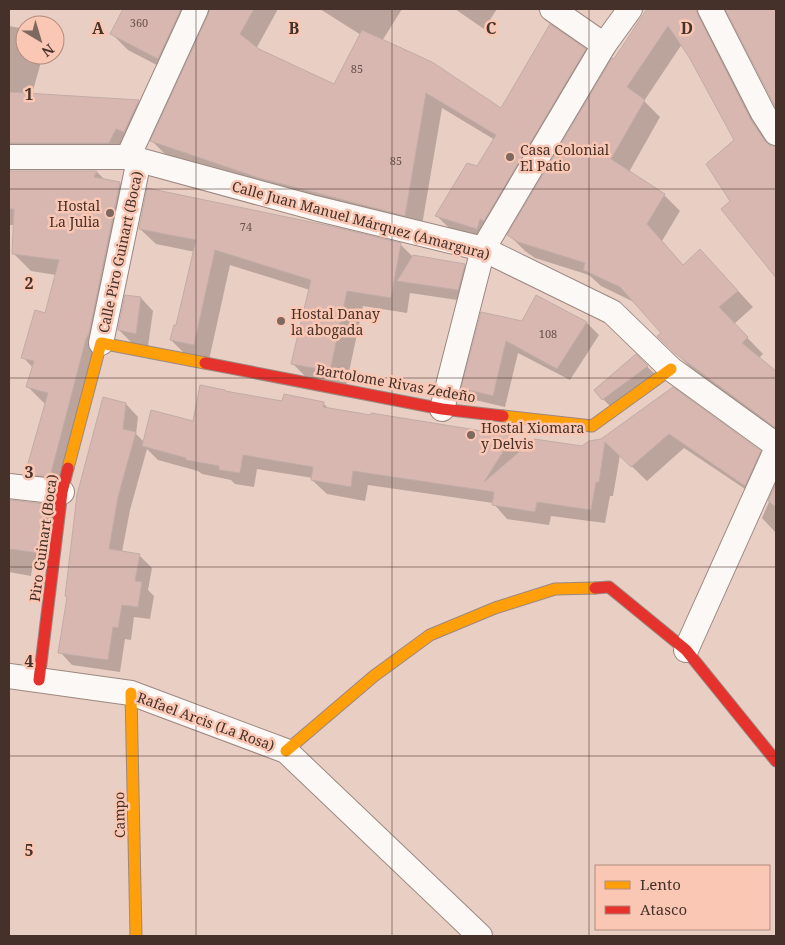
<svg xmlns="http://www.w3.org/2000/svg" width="785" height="945" font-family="'Noto Serif',serif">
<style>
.shadow{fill:#0003}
.building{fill:#d8b7b1;stroke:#c2aca7}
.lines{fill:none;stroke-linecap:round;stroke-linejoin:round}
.street-casing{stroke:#9c8880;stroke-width:26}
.slow-casing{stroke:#9c8880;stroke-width:13}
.jam-casing{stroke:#9c8880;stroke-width:13}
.street{stroke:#fcf8f6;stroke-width:24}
.slow{stroke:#ff9f0a;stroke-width:11}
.jam{stroke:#e5322d;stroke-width:11}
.grid{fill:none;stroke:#453129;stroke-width:1;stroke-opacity:0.55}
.poi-dot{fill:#7e685f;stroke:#f9c7b3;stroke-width:2}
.labels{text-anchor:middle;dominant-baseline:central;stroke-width:5;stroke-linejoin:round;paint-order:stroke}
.number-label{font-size:11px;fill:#6a534c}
.poi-label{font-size:14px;fill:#453129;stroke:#f9c7b3;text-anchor:start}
.street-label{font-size:14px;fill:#453129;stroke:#f9c7b3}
.grid-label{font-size:16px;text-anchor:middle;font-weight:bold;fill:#453129;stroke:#f9c7b3;stroke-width:5;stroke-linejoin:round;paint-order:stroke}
</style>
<rect width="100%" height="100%" fill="#e9cec3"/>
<g class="shadow">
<polygon points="124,9 278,9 256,49 335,86 361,35 320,9 402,9 382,41 501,110 585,50 601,66 493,245 453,232 437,216 478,168 495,140 442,108 421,231 168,157 152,141 210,11 204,14 174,74 128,50 112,34"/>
<polygon points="455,9 497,9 484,29"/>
<polygon points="649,9 776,9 776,106 728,11 720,12 767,138 773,147 776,148 776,275 732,201 736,141 682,44 644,101 660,117 629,172 664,195 680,211 662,241 684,266 716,267 753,307 734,324 763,354 759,358 776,373 776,431 693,370 659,336 663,333 634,302 601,286 589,275 535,258 525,251 509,235 615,60"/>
<polygon points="9,26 25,29 25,55 43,55 32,94 138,102 156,119 101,160 9,150"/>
<polygon points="97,172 105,180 120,183 137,201 67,494 44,491 26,474 46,405 28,387 33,368 23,357 46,314 56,275 31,271 13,253 15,225 9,225 9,173"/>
<polygon points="140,229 400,244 413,257 464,265 477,278 471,302 410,293 407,313 363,306 346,386 308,379 292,363 310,290 230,265 209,360 187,356 171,340 177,326 195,252 156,244"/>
<polygon points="536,297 587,323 599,335 570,380 518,353 505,407 475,400 463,388 482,313 523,323"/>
<polygon points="141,298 153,311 148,346 132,343 119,330"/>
<polygon points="636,356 660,379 615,411 603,399"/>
<polygon points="673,389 760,452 774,466 760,499 684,448 647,481 620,455 613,496 610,496 605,523 551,516 549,525 507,519 493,503 368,485 365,501 327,494 312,480 313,478 257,469 254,487 235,484 231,480 202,474 198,471 158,460 147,449 130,510 122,552 139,555 152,568 148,590 154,596 150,619 134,617 131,640 125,639 120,672 72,665 60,652 126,404 138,417 136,434 144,442 194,422 227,393 283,402 323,403 330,410 372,416 372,415 513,437 525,449 582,448 602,440"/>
<polygon points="776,486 776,533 762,518"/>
<polygon points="9,501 44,505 57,518 51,565 33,563 31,576 9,572"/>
</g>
<g class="building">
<polygon points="123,9 181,9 158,59 110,34"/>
<polygon points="210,9 254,9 240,34 259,49 334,84 362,30 432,62 501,108 550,24 586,49 484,221 480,219 477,229 435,216 467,163 477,166 496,135 426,93 405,216 259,178 150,141 208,15"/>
<polygon points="647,9 696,9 698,15 751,120 765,141 769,145 776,147 776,278 721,209 730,201 706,164 734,140 689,57 668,26 627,87 645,100 611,159 665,194 647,224 683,265 700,249 738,291 719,307 748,337 742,343 776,371 776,428 676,354 657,336 661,333 620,287 583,270 585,263 518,242 507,235 612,58 614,59"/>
<polygon points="725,9 776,9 776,108 775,106"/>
<polygon points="9,92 139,100 124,132 116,129 109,143 9,143"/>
<polygon points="9,171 97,171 94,177 120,182 89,333 86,339 50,477 25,474 48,393 26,387 34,361 21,358 35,310 45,313 59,260 12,254 14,209 9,209"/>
<polygon points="147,188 330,226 401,243 391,298 347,291 330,371 291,364 311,280 215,250 194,345 170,340 174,325 176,325 196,240 139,229"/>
<polygon points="413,255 465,264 458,290 397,281"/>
<polygon points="125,295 141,297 136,334 118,330"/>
<polygon points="536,295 587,322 557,369 506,341 493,396 461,388 481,312 522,321"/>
<polygon points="636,354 648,366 602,400 594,390"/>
<polygon points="200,385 225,390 225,391 282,401 284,394 324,402 323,407 371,415 371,413 513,436 484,482 534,439 582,446 589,441 601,439 673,387 761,451 745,486 669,434 631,467 605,442 599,482 596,482 591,510 537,502 535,512 492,505 494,492 353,471 351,487 311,480 313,467 243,455 240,473 219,470 219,466 186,460 186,458 142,446 151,410 193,421"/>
<polygon points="103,397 126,403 123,429 136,432 118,497 109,549 140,554 135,581 142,582 138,607 122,605 118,628 113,627 108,660 58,653 67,597 65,596 77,495"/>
<polygon points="776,483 776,507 768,501"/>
<polygon points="9,500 45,504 39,553 9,549"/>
</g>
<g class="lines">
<g class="street-casing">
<g id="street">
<polyline points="552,9 604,45"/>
<polyline points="710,9 763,113 776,133"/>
<polyline points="9,157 128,157 315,208 483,249 612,312 671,369 776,445"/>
<polyline points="128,157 196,9"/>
<polyline points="101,343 139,160"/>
<polyline points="442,409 483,249 604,45 630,9"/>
<polyline points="9,486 62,492"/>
<polyline points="686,650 776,450"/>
<polyline points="9,676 131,693 286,751 480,936"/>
</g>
</g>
<g class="slow-casing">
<g id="slow">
<polyline points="503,416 592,426 671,369"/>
<polyline points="68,468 101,343 205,363"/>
<polyline points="131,693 136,936"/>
<polyline points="286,751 374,676 430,635 495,608 555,589 595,588"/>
</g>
</g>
<g class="jam-casing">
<g id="jam">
<polyline points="205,363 442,409 503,416"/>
<polyline points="595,588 609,587 686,650 776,761"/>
<polyline points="39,680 62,492 68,468"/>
</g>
</g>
<use href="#street" class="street"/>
<use href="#slow" class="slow"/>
<use href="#jam" class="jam"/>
</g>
<path class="grid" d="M196,9V936M392,9V936M589,9V936M9,189H776M9,378H776M9,567H776M9,756H776"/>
<g class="poi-dot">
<circle cx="510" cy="157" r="5"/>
<circle cx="110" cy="213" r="5"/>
<circle cx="281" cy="321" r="5"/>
<circle cx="471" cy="435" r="5"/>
</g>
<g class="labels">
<g class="number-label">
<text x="139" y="22">360</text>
<text x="357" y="68">85</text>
<text x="396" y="160">85</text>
<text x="246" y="226">74</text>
<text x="548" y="333">108</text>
</g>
<g class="poi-label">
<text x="520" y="149">Casa Colonial<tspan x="520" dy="16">El Patio</tspan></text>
<text x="100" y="205" text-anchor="end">Hostal<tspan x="100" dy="16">La Julia</tspan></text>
<text x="291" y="313">Hostal Danay<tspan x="291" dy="16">la abogada</tspan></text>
<text x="481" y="427">Hostal Xiomara<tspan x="481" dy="16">y Delvis</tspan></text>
</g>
<g class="street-label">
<text transform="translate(361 220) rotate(15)">Calle Juan Manuel Márquez (Amargura)</text>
<text transform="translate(120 252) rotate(-78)">Calle Piro Guinart (Boca)</text>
<text transform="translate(396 383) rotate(10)">Bartolome Rivas Zedeño</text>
<text transform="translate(43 538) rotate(-82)">Piro Guinart (Boca)</text>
<text transform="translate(206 721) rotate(20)">Rafael Arcis (La Rosa)</text>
<text transform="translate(119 815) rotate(-91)">Campo</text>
</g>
</g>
<g class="grid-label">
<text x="98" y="34">A</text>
<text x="294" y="34">B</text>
<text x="491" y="34">C</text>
<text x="687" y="34">D</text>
<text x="29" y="100">1</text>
<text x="29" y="289">2</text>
<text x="29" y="478">3</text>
<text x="29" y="667">4</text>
<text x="29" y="856">5</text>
</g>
<rect width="785" height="945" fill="none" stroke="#453129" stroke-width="20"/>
<rect x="595" y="865" width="175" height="65" fill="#f9c7b3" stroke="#b18b7c"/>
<rect x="605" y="881" width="25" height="8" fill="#ff9f0a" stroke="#b18b7c"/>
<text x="640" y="890" font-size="15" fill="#453129">Lento</text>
<rect x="605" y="906" width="25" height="8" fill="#e5322d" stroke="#b18b7c"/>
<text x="640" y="915" font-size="15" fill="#453129">Atasco</text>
<g transform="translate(40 40) rotate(142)"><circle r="24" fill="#f9c7b3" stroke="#b18b7c"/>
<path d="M0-4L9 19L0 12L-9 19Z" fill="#7e685f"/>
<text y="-8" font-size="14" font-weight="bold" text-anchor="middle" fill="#453129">N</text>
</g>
</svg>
